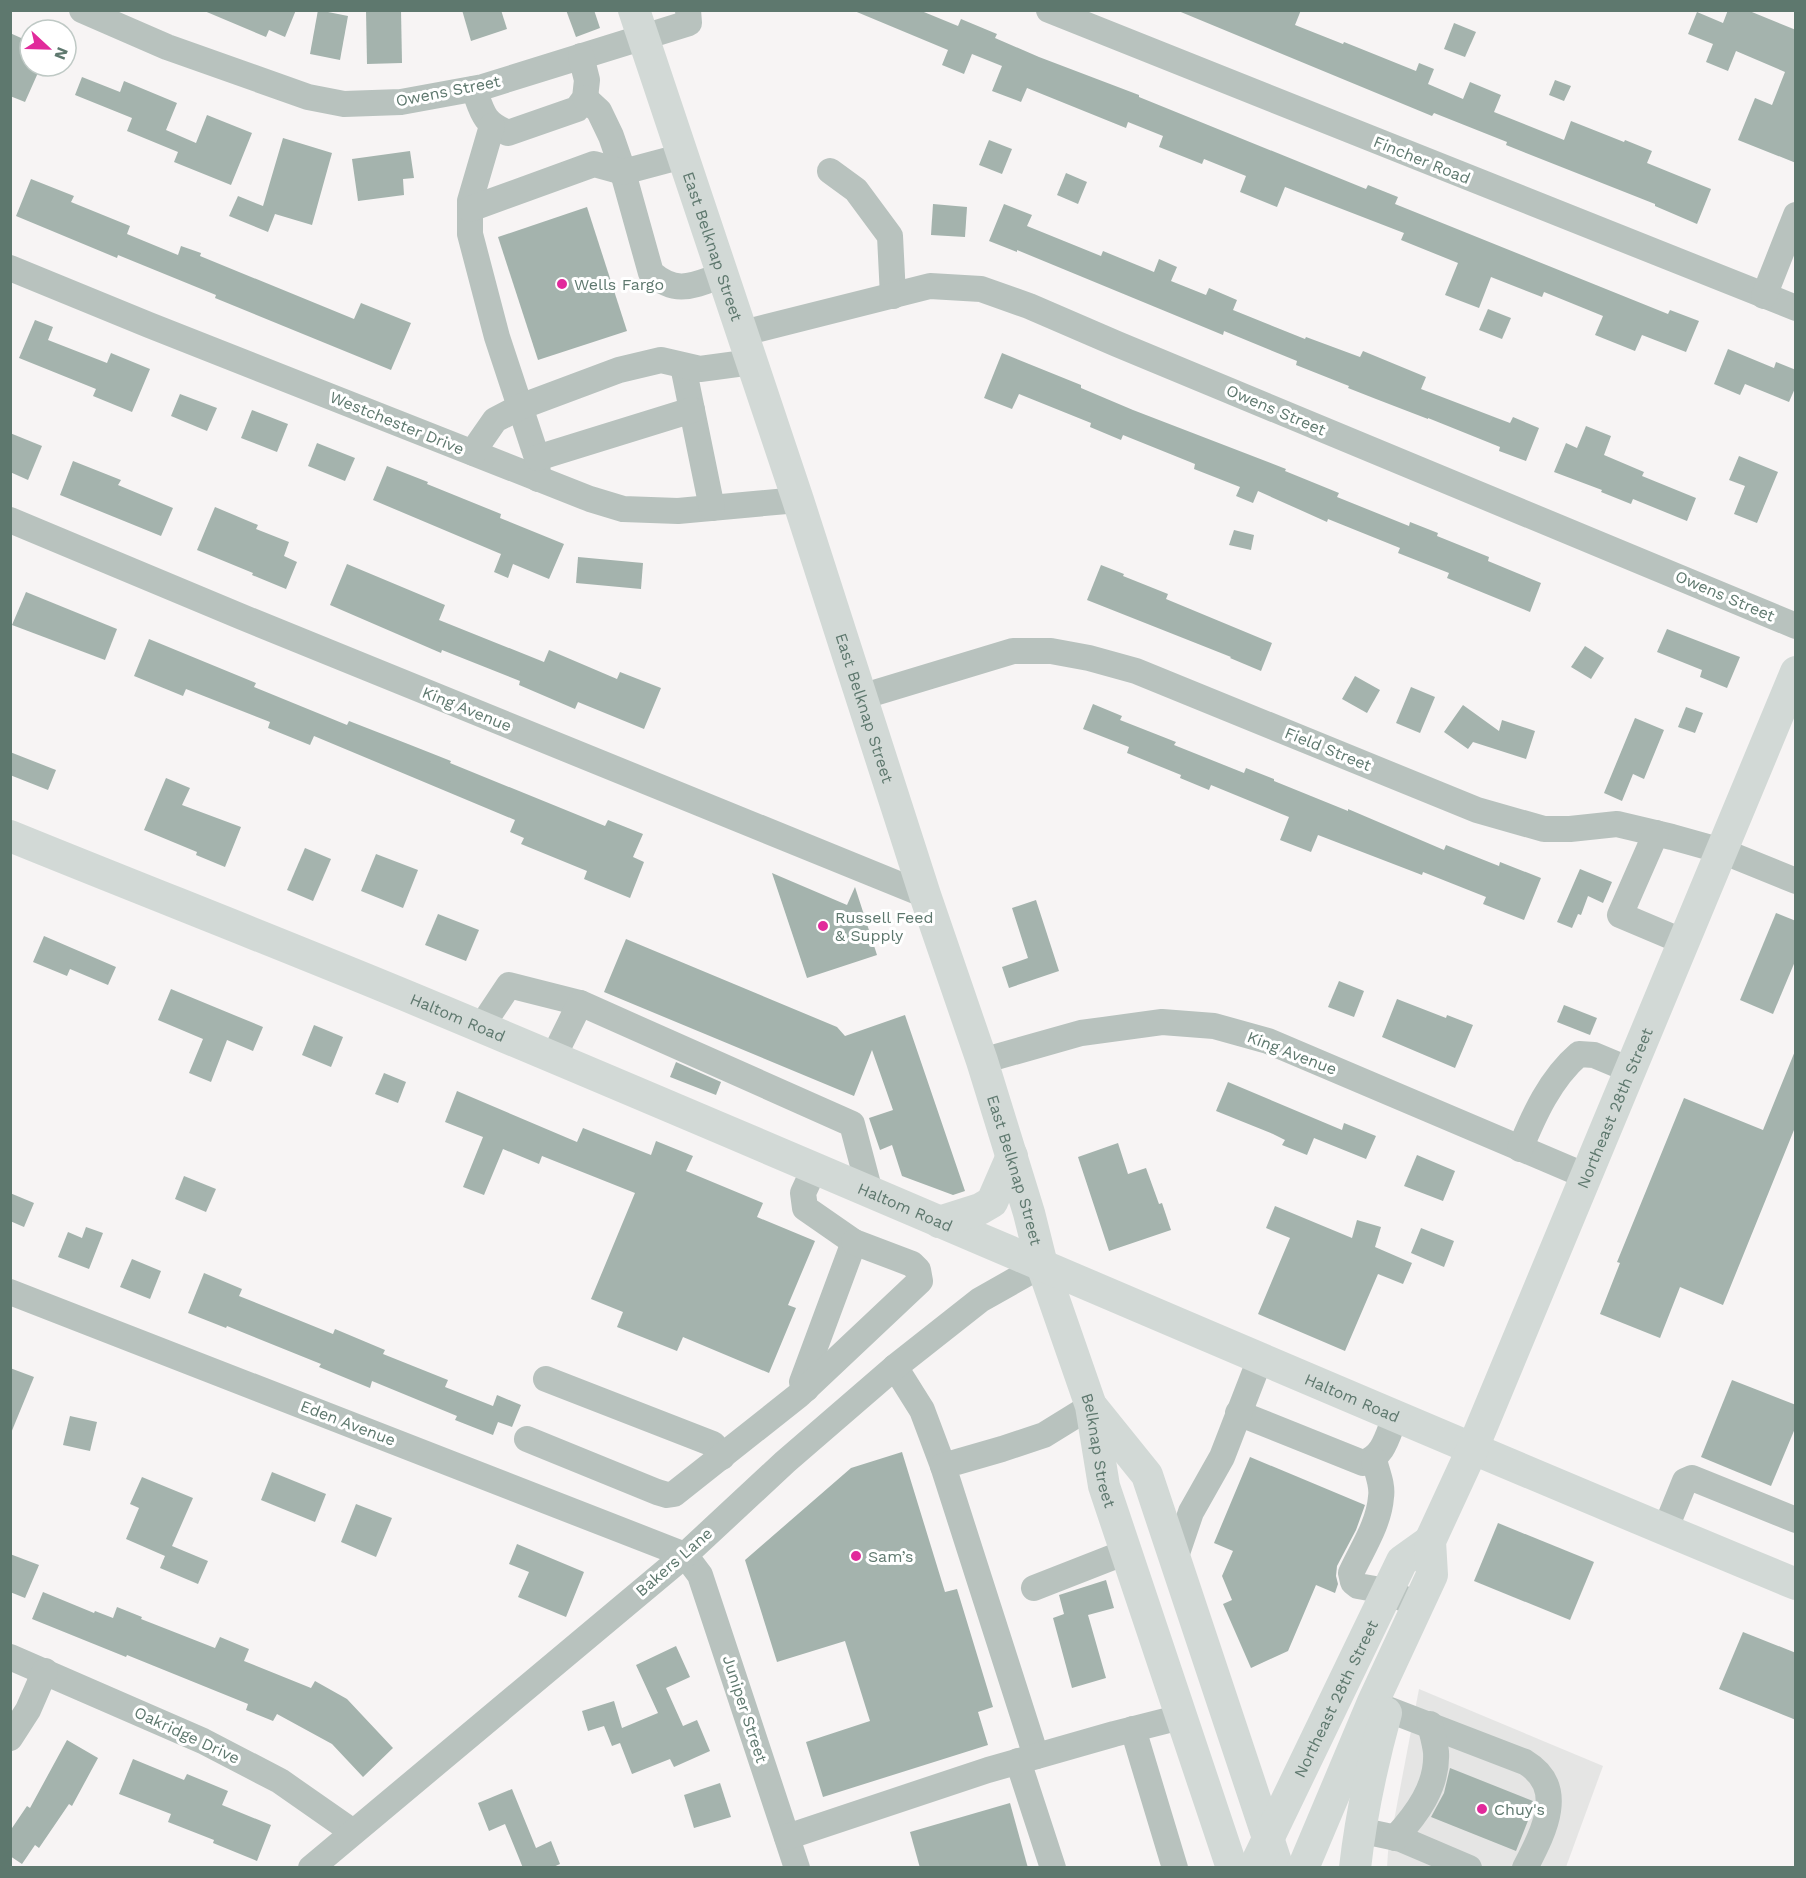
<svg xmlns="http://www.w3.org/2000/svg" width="1806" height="1878" font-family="'Work Sans',sans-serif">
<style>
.built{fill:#e5e5e4}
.building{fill:#a4b3ad}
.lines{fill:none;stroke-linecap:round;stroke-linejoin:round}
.minor{stroke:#b8c2be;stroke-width:26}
.major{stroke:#d2d9d6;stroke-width:32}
.poi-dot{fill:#e12a9b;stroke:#fff;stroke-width:2}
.labels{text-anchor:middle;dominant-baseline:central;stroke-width:6;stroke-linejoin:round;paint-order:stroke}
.street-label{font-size:16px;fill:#5e786e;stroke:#fff}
.poi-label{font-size:16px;fill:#5e786e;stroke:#fff;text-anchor:start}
</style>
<rect width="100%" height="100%" fill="#f7f4f4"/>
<polygon class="built" points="1419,1689 1603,1766 1566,1867 1387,1868 1388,1852"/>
<g class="building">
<polygon points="202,10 296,10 285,37 269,30 266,37"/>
<polygon points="318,10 348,16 340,60 310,54"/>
<polygon points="366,10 401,10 402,63 367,64"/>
<polygon points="462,10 501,10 507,29 471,41"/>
<polygon points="566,10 594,10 600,28 576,37"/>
<polygon points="852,10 919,10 958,26 961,19 997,34 995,38 1039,57 1139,95 1139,97 1366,189 1368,185 1398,197 1395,204 1668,314 1670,310 1699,321 1686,352 1642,335 1635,351 1595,335 1603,316 1544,292 1542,297 1491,277 1479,308 1445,295 1458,263 1401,240 1404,233 1285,187 1277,207 1240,192 1246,176 1204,159 1202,164 1159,147 1163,136 1128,122 1126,128 1027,88 1021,102 992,91 1002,66 972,54 964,74 942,65 948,50"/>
<polygon points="1176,10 1301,10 1295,25 1343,44 1344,42 1416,71 1419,63 1434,69 1428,84 1463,99 1470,82 1501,95 1494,112 1564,140 1571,121 1624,142 1625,140 1652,151 1647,163 1711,189 1697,224 1655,206 1655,204 1506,145 1507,142 1434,113 1432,116"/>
<polygon points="1728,10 1747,10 1796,30 1796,163 1738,140 1755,98 1772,105 1785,72 1736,51 1728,71 1706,62 1713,44 1688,34 1697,12 1723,23"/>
<polygon points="1454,23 1476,32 1465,57 1444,49"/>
<polygon points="10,33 30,42 30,66 41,66 25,102 10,96"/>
<polygon points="82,77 120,92 124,81 177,103 166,130 196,143 207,115 252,133 231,185 174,162 178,152 127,131 132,118 75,95"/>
<polygon points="1555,80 1571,86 1564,101 1549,95"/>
<polygon points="283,138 332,153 312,225 275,214 268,232 229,216 238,196 263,206"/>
<polygon points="989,140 1012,149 1002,174 979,165"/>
<polygon points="410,151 414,178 403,179 404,195 358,201 352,159"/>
<polygon points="1066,173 1087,182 1078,204 1057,195"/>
<polygon points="31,179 74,196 71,202 130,226 127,234 178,255 181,246 201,253 200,256 354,319 361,303 411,323 391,370 215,298 216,295 118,255 117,258 16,216"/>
<polygon points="933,204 967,207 965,237 931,235"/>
<polygon points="1004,204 1032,215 1027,226 1101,256 1103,251 1154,272 1159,259 1177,267 1171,281 1206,295 1209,288 1237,300 1233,310 1305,339 1306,337 1360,357 1363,351 1426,377 1421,389 1510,423 1513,417 1539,428 1526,461 1499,451 1500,447 1428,418 1428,419 1376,399 1348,388 1349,386 1296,365 1297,361 1224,331 1223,335 1017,250 1017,252 989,241"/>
<polygon points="587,207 627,331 538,360 498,237"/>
<polygon points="1488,309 1511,318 1502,339 1479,330"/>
<polygon points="35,320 53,327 48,340 107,363 111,353 150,369 132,412 93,396 96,389 19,358"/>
<polygon points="1728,349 1774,368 1776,362 1796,370 1796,386 1789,402 1745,384 1740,395 1714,384"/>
<polygon points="1002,353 1081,385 1081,388 1133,410 1286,469 1285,471 1339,493 1337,497 1409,526 1410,522 1438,533 1437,536 1489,557 1488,561 1541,583 1530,612 1447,578 1449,573 1398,553 1400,548 1328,519 1327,522 1258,491 1253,503 1236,496 1240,487 1194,469 1195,464 1123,435 1121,440 1090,427 1091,423 1019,394 1012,409 984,398"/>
<polygon points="180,394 217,408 207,431 171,416"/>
<polygon points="252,410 288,424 277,452 241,438"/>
<polygon points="1586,426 1611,436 1604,455 1644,472 1642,476 1696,498 1687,521 1633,499 1631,504 1601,492 1602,490 1554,472 1566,443 1577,448"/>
<polygon points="10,433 42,446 28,480 10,472"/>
<polygon points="317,443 355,458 345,481 308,466"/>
<polygon points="1739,456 1778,472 1757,523 1734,514 1745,486 1729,480"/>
<polygon points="73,461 121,480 118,485 173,508 161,536 60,495"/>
<polygon points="387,466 428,482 427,484 501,514 500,518 564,544 549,579 513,564 508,578 494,572 501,554 373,500"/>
<polygon points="215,507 258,525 256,529 289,542 284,556 297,562 286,589 252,575 253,573 197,550"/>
<polygon points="1234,530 1254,535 1251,550 1229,545"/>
<polygon points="578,557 643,563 641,589 576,583"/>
<polygon points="347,564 445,605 439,620 544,662 549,650 617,679 620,672 661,688 644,729 578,702 575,709 519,685 520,681 442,650 441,653 330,605"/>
<polygon points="1101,565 1124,574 1123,576 1168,594 1166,599 1272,643 1261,671 1230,658 1231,657 1087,600"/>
<polygon points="26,592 117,629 105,660 12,625"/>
<polygon points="1667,629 1740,657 1727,688 1700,677 1702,670 1657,652"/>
<polygon points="149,639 256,683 254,687 347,725 349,721 408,744 451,761 450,763 605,826 608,820 643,834 633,857 644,862 630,898 584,879 587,871 521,844 524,838 510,832 515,820 314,736 310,745 268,728 270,722 186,689 183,696 134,676"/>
<polygon points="1585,646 1604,658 1591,679 1571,667"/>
<polygon points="1355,676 1380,690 1367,713 1342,699"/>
<polygon points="1411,687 1435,697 1420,733 1396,723"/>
<polygon points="1093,704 1122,716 1120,720 1176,742 1174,745 1244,773 1246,768 1274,779 1274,781 1348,811 1348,809 1444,850 1446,845 1499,866 1500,862 1541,878 1524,920 1483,904 1486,897 1423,872 1422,875 1318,835 1311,852 1280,840 1289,817 1211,785 1209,790 1180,778 1181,775 1127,753 1129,747 1083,729"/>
<polygon points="1463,705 1499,731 1502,720 1535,731 1526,759 1473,742 1468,749 1444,732"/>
<polygon points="1686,707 1703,713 1695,733 1678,727"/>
<polygon points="1635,718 1664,730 1644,779 1633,774 1622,801 1604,793"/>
<polygon points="10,752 56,770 48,790 10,775"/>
<polygon points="166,778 190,788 182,805 241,827 225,867 196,855 197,852 144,830"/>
<polygon points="305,848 331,859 313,901 287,890"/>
<polygon points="376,854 418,870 403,908 361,891"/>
<polygon points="1580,869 1612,882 1603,903 1588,896 1581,915 1578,914 1572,928 1557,922"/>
<polygon points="772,873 847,905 855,887 877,955 807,978"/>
<polygon points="1036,900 1059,971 1009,988 1002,967 1028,958 1012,908"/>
<polygon points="1776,913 1796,921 1796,959 1773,1014 1740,1000"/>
<polygon points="438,914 479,930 466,961 425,945"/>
<polygon points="44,936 116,967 108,985 70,969 67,976 33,962"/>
<polygon points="626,939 837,1027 845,1036 905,1015 965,1191 953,1195 902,1176 892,1145 880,1150 869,1118 893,1110 872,1050 854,1096 604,992"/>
<polygon points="1339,981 1364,991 1354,1017 1328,1007"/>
<polygon points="171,989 263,1027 253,1051 227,1040 211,1082 189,1073 203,1039 158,1020"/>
<polygon points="1397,999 1446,1018 1447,1015 1473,1025 1455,1068 1382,1037"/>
<polygon points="1564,1005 1597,1018 1590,1035 1557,1022"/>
<polygon points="314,1025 343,1037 331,1067 302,1055"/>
<polygon points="1795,1051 1796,1125 1723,1305 1680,1287 1660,1338 1600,1314 1620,1263 1617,1262 1684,1098 1763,1130"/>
<polygon points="676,1062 721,1082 716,1095 670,1077"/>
<polygon points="384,1073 406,1082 398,1103 375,1094"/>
<polygon points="1228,1082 1342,1130 1344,1123 1376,1136 1366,1159 1314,1138 1307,1155 1282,1145 1285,1140 1273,1134 1216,1111"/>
<polygon points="457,1091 577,1142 583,1128 651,1155 656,1141 693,1156 686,1171 763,1203 757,1217 815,1241 788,1305 796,1308 769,1373 683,1337 677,1351 617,1327 623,1312 591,1299 635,1193 542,1156 539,1164 503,1149 484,1195 463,1187 483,1137 445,1122"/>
<polygon points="1118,1143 1128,1174 1146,1168 1159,1204 1162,1203 1171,1230 1109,1251 1078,1157"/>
<polygon points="1417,1155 1455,1171 1443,1201 1404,1186"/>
<polygon points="184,1176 216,1189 206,1212 175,1199"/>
<polygon points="10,1193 34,1203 24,1227 10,1221"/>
<polygon points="1275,1206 1352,1238 1357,1220 1381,1227 1375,1247 1412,1263 1403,1284 1378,1274 1345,1351 1258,1314 1290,1238 1266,1228"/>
<polygon points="86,1227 103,1233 89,1269 58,1257 68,1232 82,1238"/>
<polygon points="1421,1228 1454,1241 1444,1267 1411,1253"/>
<polygon points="132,1259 161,1271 150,1299 120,1287"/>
<polygon points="204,1273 242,1289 239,1296 333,1334 335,1329 385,1350 383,1354 448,1380 445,1387 493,1406 497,1395 521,1405 512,1427 498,1422 493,1435 455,1420 457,1416 372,1381 370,1388 319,1367 321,1364 227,1326 226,1328 188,1313"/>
<polygon points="10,1368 34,1377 11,1433 10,1432"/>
<polygon points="1732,1380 1796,1405 1796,1426 1771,1486 1701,1457"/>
<polygon points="70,1416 97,1422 90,1451 63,1445"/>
<polygon points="902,1452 945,1592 957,1589 993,1707 978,1712 988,1745 823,1797 806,1742 870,1721 845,1641 777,1662 745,1560 851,1468"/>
<polygon points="1250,1457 1365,1505 1356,1530 1337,1566 1336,1576 1338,1584 1335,1593 1316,1585 1288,1651 1251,1668 1223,1604 1232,1600 1222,1576 1233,1551 1214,1543"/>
<polygon points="272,1472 326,1494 315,1522 261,1500"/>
<polygon points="142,1477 193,1498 172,1546 208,1561 198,1584 160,1568 165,1556 126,1539 139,1508 130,1504"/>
<polygon points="356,1504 392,1518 376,1557 341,1542"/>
<polygon points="1498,1523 1594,1562 1570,1620 1474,1581"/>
<polygon points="517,1544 584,1572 566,1617 518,1597 529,1572 509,1564"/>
<polygon points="10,1554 39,1565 25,1598 10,1592"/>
<polygon points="1106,1580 1114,1608 1088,1615 1106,1678 1072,1688 1053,1618 1064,1614 1059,1595"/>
<polygon points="43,1592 94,1613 95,1611 113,1618 117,1607 142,1617 141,1619 215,1648 220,1637 249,1649 244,1661 311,1688 315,1681 347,1699 393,1748 363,1777 332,1744 277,1714 273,1721 246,1710 248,1704 127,1655 126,1657 32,1619"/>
<polygon points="1743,1632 1796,1653 1796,1720 1719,1689"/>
<polygon points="676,1646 690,1677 666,1688 683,1726 697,1720 710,1751 674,1767 670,1759 632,1774 620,1743 612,1746 604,1726 588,1731 582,1711 614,1701 622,1728 658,1713 636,1665"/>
<polygon points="67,1740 98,1758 72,1806 69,1804 39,1848 35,1845 22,1864 10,1856 10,1831 27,1806 30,1808"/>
<polygon points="133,1759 184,1780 187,1774 228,1791 222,1805 271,1825 257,1861 213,1843 214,1840 168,1822 171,1814 119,1794"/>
<polygon points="1450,1768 1533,1801 1533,1808 1516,1851 1431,1817 1444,1793"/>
<polygon points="720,1783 731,1817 694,1828 684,1795"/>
<polygon points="512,1789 536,1848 551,1841 560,1864 551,1868 523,1868 505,1824 489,1831 478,1803"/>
<polygon points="1010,1803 1028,1868 920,1868 910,1832"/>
</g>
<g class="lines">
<g class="minor">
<polyline points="82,10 167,47 308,97 344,104 401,102 483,87 689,23 688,10"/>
<polyline points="1049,10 1796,308"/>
<path d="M474,89C483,114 483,122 508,133L577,109L585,98L587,80L581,56"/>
<path d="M585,98L599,111L611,136L620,162L651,273C678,296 693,285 723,275"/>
<polyline points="492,126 470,201 470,234 497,337 537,458 538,479"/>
<polyline points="830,171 856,190 890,236 893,296"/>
<polyline points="470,209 594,164 623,172 683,156"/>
<polyline points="10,268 149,325 590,499 623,509 678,511 798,500"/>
<polyline points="1764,296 1796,215"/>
<polyline points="743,333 930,286 981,289 1029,306 1117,344 1796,626"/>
<polyline points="683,366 712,508"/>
<polyline points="474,453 479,443 495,420 520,407 619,370 661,360 700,369 752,362"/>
<polyline points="537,458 692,410"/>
<polyline points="10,520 242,617 925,895"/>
<polyline points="861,697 1013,651 1051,651 1089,658 1136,671 1477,810 1544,829 1570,829 1617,824 1672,837 1722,851 1796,881"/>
<polyline points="1656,833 1620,915 1684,942"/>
<polyline points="481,1027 509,985 580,1003"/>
<polyline points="553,1058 580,1003 852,1124 870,1192"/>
<polyline points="982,1061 1081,1033 1162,1022 1214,1026 1268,1041 1586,1176"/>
<path d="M1520,1149C1534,1115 1550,1079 1579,1054L1594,1055L1630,1070"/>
<polyline points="10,1292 685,1555 700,1575 797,1868"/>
<polyline points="895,1367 922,1410 943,1466"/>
<polyline points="546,1379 713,1444 722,1457"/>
<polyline points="806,1389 802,1382 854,1242 805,1208 803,1193 814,1169"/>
<path d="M1238,1413L1363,1463C1384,1456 1387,1437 1395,1417"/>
<polyline points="527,1439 657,1492 667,1495 674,1494 799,1395 920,1281 918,1270 912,1264 854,1242"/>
<path d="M1374,1460C1377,1472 1383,1485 1381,1497C1379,1524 1362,1549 1351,1573L1353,1582L1358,1586L1386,1591L1418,1605"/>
<polyline points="1665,1530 1685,1481 1692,1478 1796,1520"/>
<polyline points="1175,1559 1191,1512 1222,1457 1260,1359"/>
<polyline points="1034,1588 1126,1552"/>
<polyline points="10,1657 203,1741 280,1781 353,1832"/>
<path d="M1387,1709L1525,1762C1568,1788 1543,1833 1525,1868"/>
<polyline points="1133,1729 1175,1868"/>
<polyline points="10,1738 28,1710 45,1671"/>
<polyline points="1036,1756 943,1466 1002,1449 1044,1435 1091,1406"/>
<polyline points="1018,1761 1053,1868"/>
<polyline points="1359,1830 1401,1839 1469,1868"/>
<polyline points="787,1837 988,1770 1114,1734 1181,1717"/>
<path d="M1395,1838C1417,1814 1438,1786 1436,1752C1435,1743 1432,1733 1430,1724"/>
<polyline points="311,1868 685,1555 785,1462 895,1367 980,1300 1042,1265"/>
</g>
<g class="major">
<path id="s1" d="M634,10L798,500L925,895L982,1061L1029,1213L1042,1265L1091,1406L1104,1486L1232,1868"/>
<path id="s2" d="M10,836C155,895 300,951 443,1011C895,1200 1343,1397 1796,1584"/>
<polyline points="939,1222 980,1209 992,1202 1012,1156"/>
<polyline points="1093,1408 1147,1475 1278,1868"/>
<path id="s3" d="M1254,1868L1402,1561L1430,1541"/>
<path id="s4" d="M1303,1868L1373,1702L1432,1575L1430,1541L1472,1450L1796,672"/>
<path d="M1355,1868C1361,1815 1372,1764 1386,1713"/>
</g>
</g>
<g class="poi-dot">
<circle cx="562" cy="284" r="6"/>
<circle cx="823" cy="926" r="6"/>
<circle cx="856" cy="1556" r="6"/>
<circle cx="1482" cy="1809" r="6"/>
</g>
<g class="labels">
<g class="street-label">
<text transform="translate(448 91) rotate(-11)">Owens Street</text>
<text transform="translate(1422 160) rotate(22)">Fincher Road</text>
<text stroke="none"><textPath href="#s1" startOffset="249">East Belknap Street</textPath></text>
<text transform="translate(1276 410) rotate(23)">Owens Street</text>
<text transform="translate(397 423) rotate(22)">Westchester Drive</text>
<text transform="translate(1725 596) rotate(23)">Owens Street</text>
<text stroke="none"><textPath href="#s1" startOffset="735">East Belknap Street</textPath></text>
<text transform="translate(467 709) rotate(22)">King Avenue</text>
<text transform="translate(1328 749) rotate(22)">Field Street</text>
<text stroke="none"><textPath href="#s2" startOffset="483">Haltom Road</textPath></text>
<text transform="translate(1292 1053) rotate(21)">King Avenue</text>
<text stroke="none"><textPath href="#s4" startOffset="825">Northeast 28th Street</textPath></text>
<text stroke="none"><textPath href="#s1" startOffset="1221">East Belknap Street</textPath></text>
<text stroke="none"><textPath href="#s2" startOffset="969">Haltom Road</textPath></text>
<text stroke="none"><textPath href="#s2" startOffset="1455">Haltom Road</textPath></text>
<text transform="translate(348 1423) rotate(21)">Eden Avenue</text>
<text stroke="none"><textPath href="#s1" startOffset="1514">Belknap Street</textPath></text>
<text transform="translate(674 1562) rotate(-41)">Bakers Lane</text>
<text stroke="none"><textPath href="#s3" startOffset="188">Northeast 28th Street</textPath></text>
<text transform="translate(745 1709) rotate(72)">Juniper Street</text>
<text transform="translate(187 1735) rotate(25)">Oakridge Drive</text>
</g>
<g class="poi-label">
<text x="574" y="284">Wells Fargo</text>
<text x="835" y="917">Russell Feed<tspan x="835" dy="18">&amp; Supply</tspan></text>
<text x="868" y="1556">Sam’s</text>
<text x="1494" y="1809">Chuy's</text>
</g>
</g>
<rect width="1806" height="1878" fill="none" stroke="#5e786e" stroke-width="24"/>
<g transform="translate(48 48) rotate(112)"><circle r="28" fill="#ffffff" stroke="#bfc9c5" stroke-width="1.5"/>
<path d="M0-4.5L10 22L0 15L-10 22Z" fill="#e12a9b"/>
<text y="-9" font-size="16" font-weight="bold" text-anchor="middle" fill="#5e786e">N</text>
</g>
</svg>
